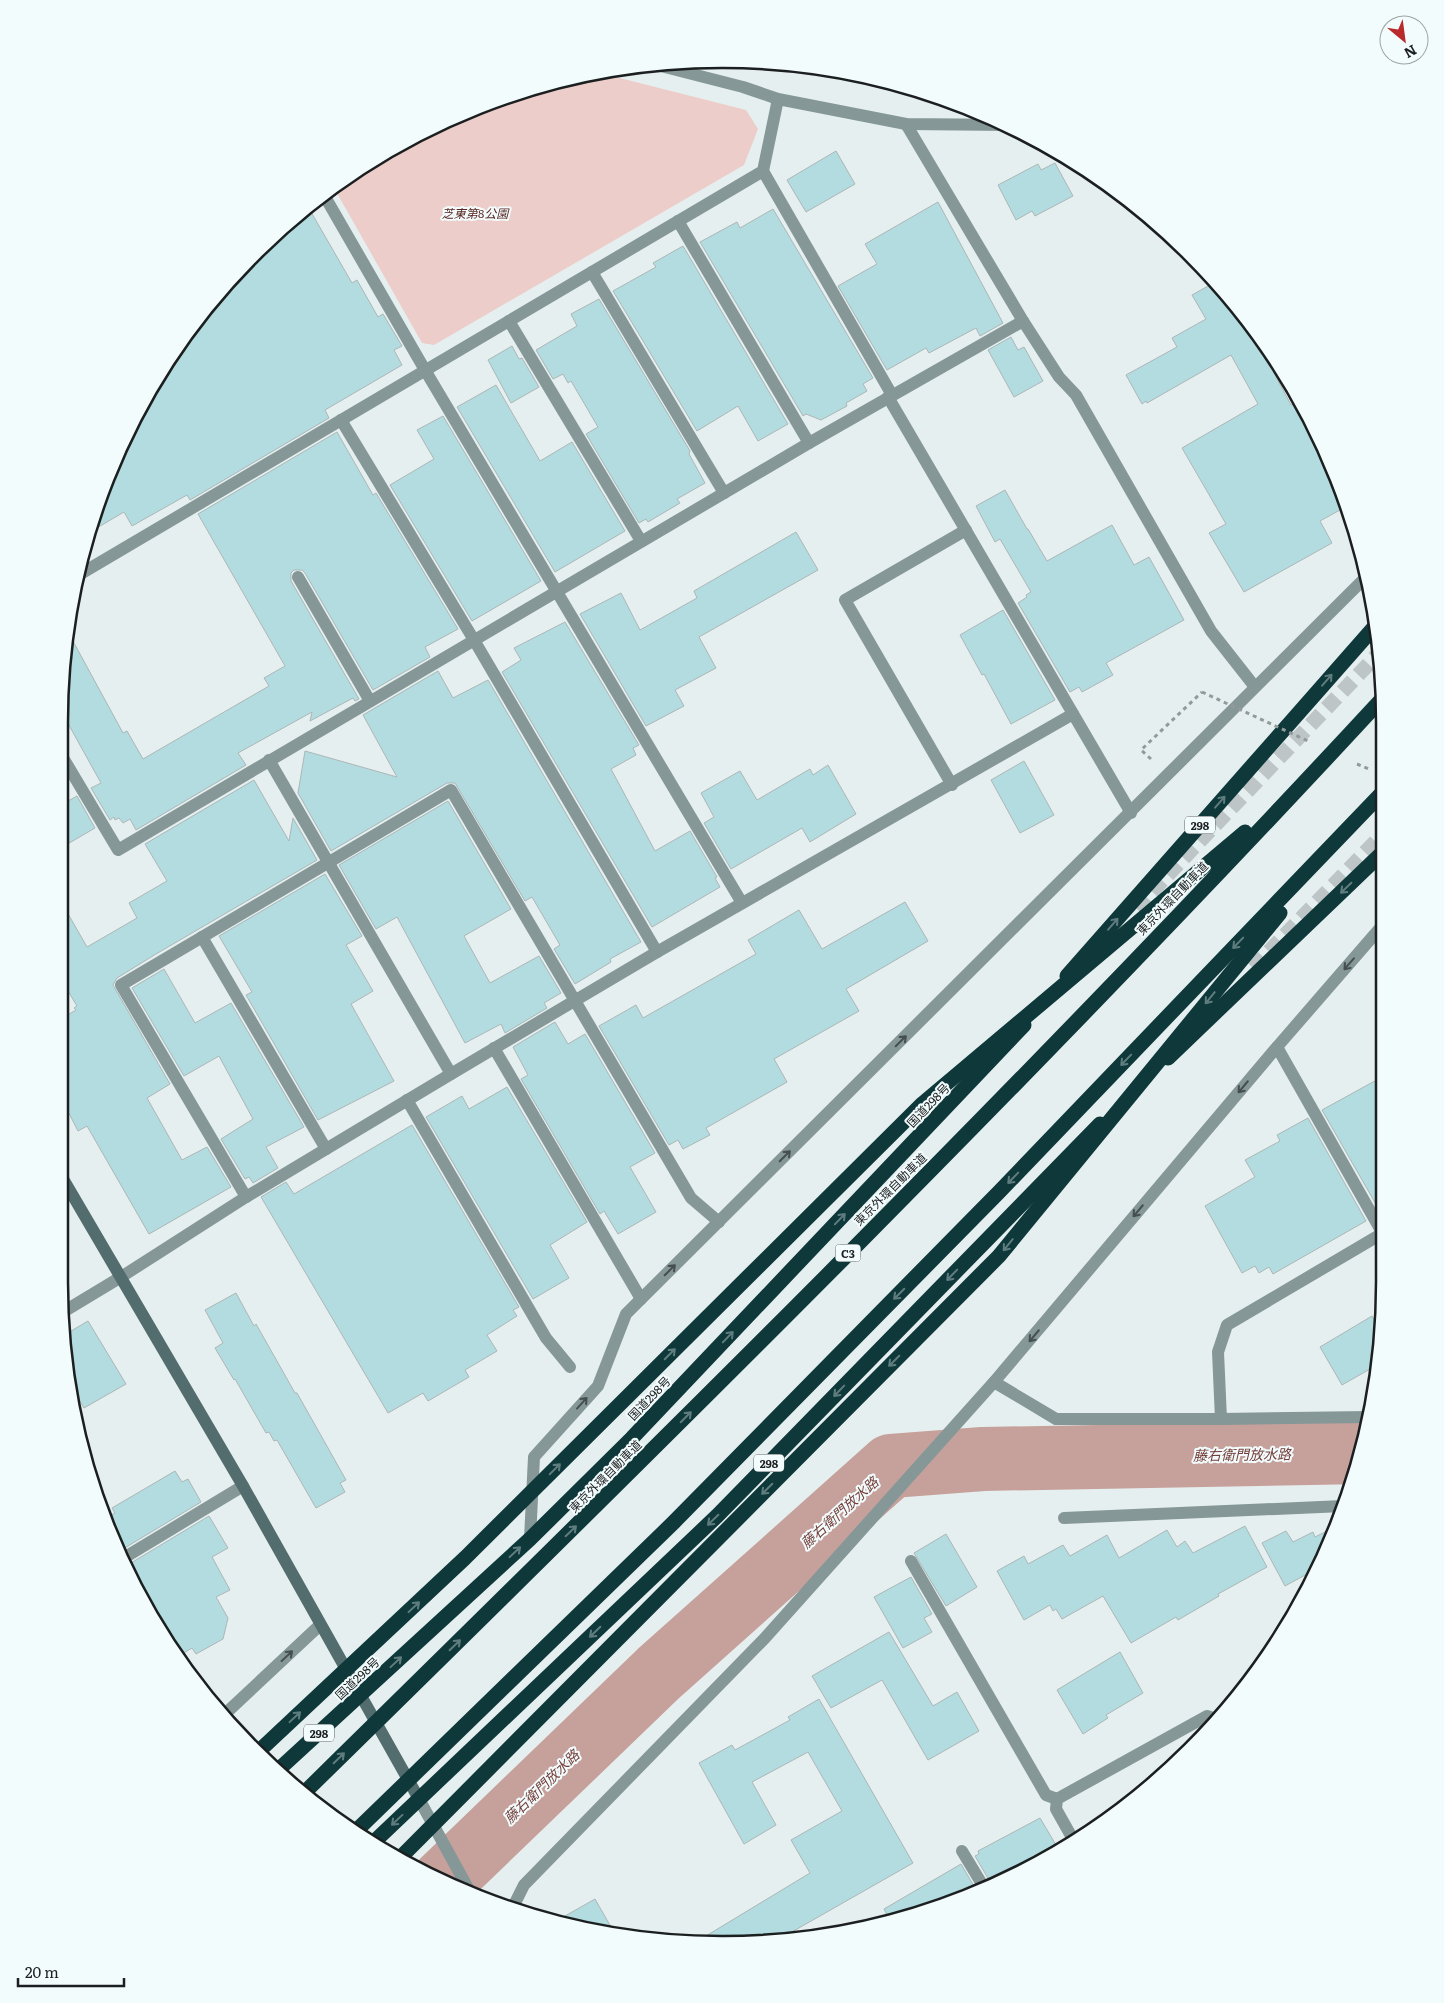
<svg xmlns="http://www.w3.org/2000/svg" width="1444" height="2003" font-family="Literata,'Noto Sans JP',serif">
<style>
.green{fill:#eccdc9}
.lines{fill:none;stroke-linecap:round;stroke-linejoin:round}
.river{stroke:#c6a19c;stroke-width:64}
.building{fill:#b2dcdf;stroke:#adb6b6}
.highway-tunnel{stroke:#bec5c6;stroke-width:15;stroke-dasharray:15 8;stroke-linecap:butt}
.path{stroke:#939a9a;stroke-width:3;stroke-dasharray:4 4;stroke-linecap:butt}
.lane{stroke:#859797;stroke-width:12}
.street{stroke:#859797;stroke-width:12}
.secondary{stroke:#536d6f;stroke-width:12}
.highway{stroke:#0f383a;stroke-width:15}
.path-bridge{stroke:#939a9a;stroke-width:3;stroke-dasharray:4 4;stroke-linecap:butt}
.highway-bridge{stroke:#0f383a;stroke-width:15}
.oneway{stroke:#5f7d7e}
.oneway2{stroke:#464f50}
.labels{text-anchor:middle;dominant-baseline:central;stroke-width:4;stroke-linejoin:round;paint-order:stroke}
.shield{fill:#f3fcfd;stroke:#5c6162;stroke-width:1}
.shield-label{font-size:11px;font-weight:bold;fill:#1c1f20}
.park-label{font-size:12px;font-style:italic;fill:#592723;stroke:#f3fcfd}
.street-label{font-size:12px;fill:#1c1f20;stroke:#f3fcfd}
.water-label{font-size:14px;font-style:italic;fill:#743f3a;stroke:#f3fcfd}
.rim{fill:none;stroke:#1c1f20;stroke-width:2.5}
</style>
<rect width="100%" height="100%" fill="#e6efef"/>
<polygon class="green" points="600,73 746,110 758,129 744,165 434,345 422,343 334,188 440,125 509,94"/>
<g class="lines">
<polyline class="river" points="443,1881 659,1673 891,1466 983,1459 1363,1452"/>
</g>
<g class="building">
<polygon points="836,151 855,184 806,212 787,180"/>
<polygon points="1055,163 1073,196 1035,216 1032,211 1016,220 998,185 1038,164 1041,170"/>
<polygon points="938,202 1003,323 980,336 976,328 929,353 926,348 887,370 838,286 877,264 865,244"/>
<polygon points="773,209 873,378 863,384 867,391 846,403 847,406 821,420 806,414 803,416 700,242 737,222 740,228"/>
<polygon points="311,212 352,283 357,280 378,317 383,314 402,346 394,350 402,365 325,410 329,418 190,500 187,495 132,526 124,512 90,532 109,468 148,390 223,285 276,232"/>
<polygon points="683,246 788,424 758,441 738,406 697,431 613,291 656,267 653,263"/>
<polygon points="1217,281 1250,328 1291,405 1294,404 1349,505 1320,521 1332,543 1244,592 1209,533 1226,524 1182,448 1258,404 1231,355 1147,403 1146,401 1142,404 1126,375 1177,347 1172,338 1206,319 1192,295"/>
<polygon points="599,299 690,451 689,454 705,483 677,499 680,503 648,522 646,519 639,523 586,434 598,427 571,381 568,383 563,374 553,379 536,350 577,326 571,314"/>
<polygon points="1011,337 1018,350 1024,347 1043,381 1014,397 988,350"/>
<polygon points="512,346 519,359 522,358 539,387 511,403 488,360"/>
<polygon points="496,385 540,461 572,442 625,531 555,572 457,407"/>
<polygon points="443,416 541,581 472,621 390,485 434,459 417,430"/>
<polygon points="337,432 373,495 376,493 458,629 425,647 430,657 373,690 305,573 302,570 294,570 291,573 291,581 359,699 355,701 353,698 310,721 312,712 238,753 246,765 136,830 130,819 123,823 119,818 115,820 114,817 110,820 91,788 101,783 60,709 68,632 123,733 127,731 143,759 269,686 264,678 285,666 198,514"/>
<polygon points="1005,490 1027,529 1028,529 1047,561 1112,525 1134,565 1149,557 1184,620 1106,663 1113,675 1082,692 1079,687 1070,692 1018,603 1027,597 1026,595 1031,592 1000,539 995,542 976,506"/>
<polygon points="796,532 818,570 699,637 716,668 675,690 684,706 646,726 580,614 621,593 640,630 697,598 694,591"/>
<polygon points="1003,610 1055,700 1011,724 984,674 982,675 960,635"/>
<polygon points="565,622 639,745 633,748 636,755 611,769 655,851 690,831 717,877 715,878 720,887 652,927 502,672 521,660 514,648"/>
<polygon points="438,671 453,698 488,680 641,942 610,959 611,962 575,984 554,949 560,945 532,897 525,901 455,783 447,783 331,851 298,793 305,751 397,777 363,715"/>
<polygon points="1024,761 1054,815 1020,833 991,780"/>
<polygon points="828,765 856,814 810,842 802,828 731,869 704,823 714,817 701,793 740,771 757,800 810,769 813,775"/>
<polygon points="254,780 289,841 293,818 317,860 156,954 117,978 113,985 170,1084 147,1098 182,1160 207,1147 231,1187 149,1234 87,1126 78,1131 59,1094 59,1020 76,1010 74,1008 77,1006 59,976 59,898 87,947 137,918 129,903 167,881 145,844"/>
<polygon points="77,796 95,828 59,849 59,806"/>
<polygon points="448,801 511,909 464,936 490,983 539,956 561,993 544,1003 547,1008 505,1033 501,1024 465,1043 397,917 376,929 339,865"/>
<polygon points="325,874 362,936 346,945 373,991 351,1004 394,1081 318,1120 246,995 252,992 219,936"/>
<polygon points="905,902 928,941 846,989 859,1011 774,1059 787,1082 706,1128 710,1135 683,1149 678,1140 669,1145 599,1026 636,1005 643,1018 756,954 748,940 799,910 822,949"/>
<polygon points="164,969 195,1023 231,1003 304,1127 266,1147 278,1168 253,1183 249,1177 245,1179 221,1139 253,1119 219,1056 184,1076 132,988"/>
<polygon points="555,1022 568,1044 585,1034 655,1153 630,1167 656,1212 618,1234 604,1211 600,1214 521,1079 528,1075 513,1047"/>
<polygon points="1382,1077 1383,1212 1381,1213 1322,1110"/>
<polygon points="507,1087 587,1222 550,1245 569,1278 533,1299 426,1117 462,1096 469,1109"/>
<polygon points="1308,1118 1366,1221 1273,1274 1269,1267 1259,1273 1255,1266 1242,1273 1205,1206 1255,1177 1245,1160 1280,1141 1277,1135"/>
<polygon points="412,1125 519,1307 513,1310 517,1316 487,1335 497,1351 465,1370 469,1377 428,1401 423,1393 388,1413 261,1197 286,1182 294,1194"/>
<polygon points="236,1293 254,1326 256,1324 295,1393 297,1393 346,1480 340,1483 345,1492 316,1508 277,1440 274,1441 269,1432 266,1433 235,1379 234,1380 215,1348 223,1343 205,1310"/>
<polygon points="1372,1316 1382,1334 1377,1365 1342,1385 1320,1347"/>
<polygon points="88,1321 126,1384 84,1408 73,1389 66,1334"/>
<polygon points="175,1471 182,1482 188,1479 201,1502 118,1552 109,1535 104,1519 115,1513 112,1508"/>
<polygon points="209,1516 228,1548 212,1557 230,1590 216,1597 228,1618 223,1639 196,1654 192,1648 177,1657 170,1649 126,1566"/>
<polygon points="1245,1526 1267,1567 1218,1594 1219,1596 1178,1620 1176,1617 1131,1643 1103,1596 1062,1619 1056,1609 1053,1611 1050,1605 1024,1620 997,1571 1024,1556 1028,1564 1063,1545 1070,1556 1107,1535 1119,1558 1167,1530 1177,1547 1185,1541 1193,1553"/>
<polygon points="1335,1527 1320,1567 1285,1586 1262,1543 1286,1531 1293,1542 1313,1532 1315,1537"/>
<polygon points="946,1534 977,1587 946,1606 914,1553"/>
<polygon points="911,1577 932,1614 924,1618 932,1632 903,1648 874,1597"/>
<polygon points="889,1632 933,1706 957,1692 979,1731 928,1760 882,1680 831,1708 812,1676"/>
<polygon points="1120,1652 1143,1693 1106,1715 1108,1718 1083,1734 1057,1690"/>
<polygon points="819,1699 913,1863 776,1941 722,1944 696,1942 810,1873 791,1840 842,1811 808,1752 752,1782 776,1825 744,1844 699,1763 732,1745 735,1750 790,1720 788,1717"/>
<polygon points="1040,1818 1059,1850 992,1885 975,1856 979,1854 978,1851"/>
<polygon points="961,1864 978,1893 888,1917 884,1909"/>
<polygon points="595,1899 615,1934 593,1932 558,1920"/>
</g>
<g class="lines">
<g class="highway-tunnel">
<polyline points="1136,908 1380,652"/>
<polyline points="1253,968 1381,836"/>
</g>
<polyline class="path" points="1151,759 1141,750 1202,692"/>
<g class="lane">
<polyline points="763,171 892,395"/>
<polyline points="324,195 425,370 742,903"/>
<polyline points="678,221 809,443"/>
<polyline points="592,272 724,493"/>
<polyline points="509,321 641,541"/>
<polyline points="341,420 474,640 657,952"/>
<polyline points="298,577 370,701"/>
<polyline points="202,937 326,1149"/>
<polyline points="1277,1047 1383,1234"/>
<polyline points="494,1048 641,1299"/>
<polyline points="407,1100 546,1338 570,1367"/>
<polyline points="246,1197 121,985 451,790 691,1198 719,1222"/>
<polyline points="122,1559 243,1486"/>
<polyline points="962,1851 985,1889"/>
</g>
<g class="street">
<polyline points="653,64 743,87 778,99 906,124 1009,125"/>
<polyline points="906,124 1023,321 1059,377 1076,395 1211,631 1255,687"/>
<polyline points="888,397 1131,813"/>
<polyline points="77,576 763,171 778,99"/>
<polyline points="59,751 118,850 809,443 1023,321"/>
<polyline points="269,760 451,1074"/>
<polyline points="952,785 845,600 966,530"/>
<polyline points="63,1312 121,1277 246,1197 451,1074 657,952 1073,714"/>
<polyline points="994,1382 1056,1419 1221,1419 1218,1352 1227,1325 1383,1233"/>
<polyline points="1221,1419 1369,1417"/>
<polyline points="1064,1518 1343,1506"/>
<polyline points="530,1539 534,1457 598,1386 626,1314 1366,577"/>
<polyline points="911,1561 1046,1795 1057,1799"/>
<polyline points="226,1713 320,1625"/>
<polyline points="419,1799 469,1890"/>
<polyline points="1074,1841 1056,1809 1057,1799 1207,1716 1216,1719"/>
<polyline points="514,1905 524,1885 765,1638 994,1382 1277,1047 1381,927"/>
</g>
<polyline class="secondary" points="59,1172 243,1486 419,1799"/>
<g class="highway">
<polyline points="1067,976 1377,624"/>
<polyline points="1168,1058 1381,854"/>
<polyline points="277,1771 530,1539 632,1438 1024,1025"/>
<polyline points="376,1840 717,1516 1100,1124"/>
</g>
<g class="path-bridge">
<polyline points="1202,692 1308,741"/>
<polyline points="1357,764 1371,770"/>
</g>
<g class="highway-bridge">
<polyline points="259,1751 465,1558 921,1105 1245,832"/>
<path d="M304,1793C669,1435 1033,1076 1380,701"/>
<polyline points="358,1829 674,1522 1000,1191 1381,794"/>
<polyline points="401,1857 999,1256 1280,913"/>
</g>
</g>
<defs><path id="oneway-shaft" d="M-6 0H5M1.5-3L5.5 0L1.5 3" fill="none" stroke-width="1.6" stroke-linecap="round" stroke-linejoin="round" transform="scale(1.25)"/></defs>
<g class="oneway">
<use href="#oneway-shaft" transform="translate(1327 680) rotate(-49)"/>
<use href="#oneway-shaft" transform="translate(1220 802) rotate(-49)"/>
<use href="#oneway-shaft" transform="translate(1346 888) rotate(136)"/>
<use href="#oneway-shaft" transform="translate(1113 924) rotate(-49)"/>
<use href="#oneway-shaft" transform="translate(1238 943) rotate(134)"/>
<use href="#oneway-shaft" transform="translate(1210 998) rotate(129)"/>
<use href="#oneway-shaft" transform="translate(1126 1060) rotate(134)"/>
<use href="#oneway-shaft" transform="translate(1013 1178) rotate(134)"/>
<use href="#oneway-shaft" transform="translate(840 1219) rotate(-46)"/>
<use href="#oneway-shaft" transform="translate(1008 1245) rotate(129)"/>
<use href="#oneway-shaft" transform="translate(952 1275) rotate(134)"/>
<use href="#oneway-shaft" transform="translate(899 1294) rotate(135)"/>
<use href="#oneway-shaft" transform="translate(728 1337) rotate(-46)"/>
<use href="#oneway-shaft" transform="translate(670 1354) rotate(-45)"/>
<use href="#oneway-shaft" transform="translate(894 1361) rotate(135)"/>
<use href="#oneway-shaft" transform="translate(839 1391) rotate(134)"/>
<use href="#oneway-shaft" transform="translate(686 1417) rotate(-45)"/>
<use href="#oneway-shaft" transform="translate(555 1469) rotate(-45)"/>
<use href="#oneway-shaft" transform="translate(767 1489) rotate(135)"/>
<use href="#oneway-shaft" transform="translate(713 1520) rotate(136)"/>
<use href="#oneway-shaft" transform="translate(571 1531) rotate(-44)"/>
<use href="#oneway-shaft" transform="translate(515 1552) rotate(-43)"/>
<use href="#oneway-shaft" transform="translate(414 1607) rotate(-43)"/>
<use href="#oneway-shaft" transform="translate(595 1632) rotate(136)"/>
<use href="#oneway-shaft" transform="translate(455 1645) rotate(-44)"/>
<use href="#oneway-shaft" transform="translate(396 1662) rotate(-43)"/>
<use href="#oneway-shaft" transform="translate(295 1717) rotate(-43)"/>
<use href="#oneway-shaft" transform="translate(339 1758) rotate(-44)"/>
<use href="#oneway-shaft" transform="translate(397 1820) rotate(137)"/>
</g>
<g class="oneway2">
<use href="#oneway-shaft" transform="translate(1349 964) rotate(131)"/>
<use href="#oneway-shaft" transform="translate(901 1041) rotate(-45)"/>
<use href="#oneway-shaft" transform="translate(1243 1087) rotate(130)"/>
<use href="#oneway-shaft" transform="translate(785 1156) rotate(-45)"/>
<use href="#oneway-shaft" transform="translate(1138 1211) rotate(130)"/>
<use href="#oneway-shaft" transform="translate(670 1270) rotate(-45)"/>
<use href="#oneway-shaft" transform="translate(1034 1336) rotate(130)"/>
<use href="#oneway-shaft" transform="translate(582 1403) rotate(-48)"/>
<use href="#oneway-shaft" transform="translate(287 1656) rotate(-43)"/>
</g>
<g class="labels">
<g class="shield">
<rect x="1185" y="816.5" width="30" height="17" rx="4"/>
<rect x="835.5" y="1244.5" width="25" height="17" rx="4"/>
<rect x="754" y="1454.5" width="30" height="17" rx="4"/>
<rect x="304" y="1724.5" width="30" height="17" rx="4"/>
</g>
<g class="shield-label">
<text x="1200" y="825">298</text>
<text x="848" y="1253">C3</text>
<text x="769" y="1463">298</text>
<text x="319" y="1733">298</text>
</g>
<g class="park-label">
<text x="475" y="213">芝東第8公園</text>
</g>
<g class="street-label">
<text transform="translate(1172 898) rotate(-46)">東京外環自動車道</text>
<text transform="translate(928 1105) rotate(-46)">国道298号</text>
<text transform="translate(890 1189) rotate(-45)">東京外環自動車道</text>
<text transform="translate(649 1398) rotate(-46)">国道298号</text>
<text transform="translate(605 1476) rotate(-45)">東京外環自動車道</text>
<text transform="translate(357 1678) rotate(-43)">国道298号</text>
</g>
<g class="water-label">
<text transform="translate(1242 1454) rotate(-1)">藤右衛門放水路</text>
<text transform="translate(839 1512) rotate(-42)">藤右衛門放水路</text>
<text transform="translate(541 1786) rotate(-44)">藤右衛門放水路</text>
</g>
</g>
<path d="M0 0H1444V2003H0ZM722 68H722A654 654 0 0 1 1376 722V1282A654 654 0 0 1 722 1936H722A654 654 0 0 1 68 1282V722A654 654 0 0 1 722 68Z" fill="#f3fcfd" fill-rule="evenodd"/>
<path class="rim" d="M722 68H722A654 654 0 0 1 1376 722V1282A654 654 0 0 1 722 1936H722A654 654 0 0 1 68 1282V722A654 654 0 0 1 722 68Z"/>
<g transform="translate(1404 40) rotate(151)"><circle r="24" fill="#f3fcfd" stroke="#9da4a5"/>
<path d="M0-4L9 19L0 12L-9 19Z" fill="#ba2a2c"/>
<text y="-8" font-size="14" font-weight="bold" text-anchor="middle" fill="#1c1f20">N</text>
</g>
<path d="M18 1978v8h106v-8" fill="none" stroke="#1c1f20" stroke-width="2.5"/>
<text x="25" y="1978" font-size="15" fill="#1c1f20" stroke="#f3fcfd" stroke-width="4" paint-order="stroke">20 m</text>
</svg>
